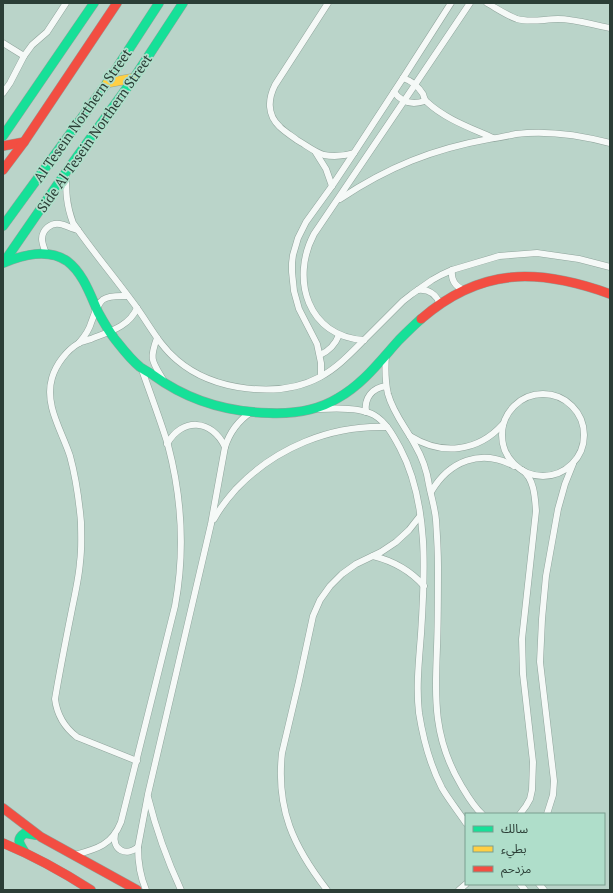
<svg xmlns="http://www.w3.org/2000/svg" width="613" height="893" font-family="'PT Serif','Noto Sans Arabic',serif">
<style>
.lines{fill:none;stroke-linecap:round;stroke-linejoin:round}
.street-casing{stroke:#90a49c;stroke-width:7}
.fast-casing{stroke:#90a49c;stroke-width:10}
.slow-casing{stroke:#90a49c;stroke-width:10}
.jam-casing{stroke:#90a49c;stroke-width:10}
.street{stroke:#f5f9f7;stroke-width:6}
.fast{stroke:#16e098;stroke-width:9}
.slow{stroke:#ffcf43;stroke-width:9}
.jam{stroke:#f24e42;stroke-width:9}
.labels{text-anchor:middle;dominant-baseline:central;stroke-width:3.5;stroke-linejoin:round;paint-order:stroke}
.street-label{font-size:14px;fill:#2b3e36;stroke:#afdeca}
</style>
<rect width="100%" height="100%" fill="#bad4c9"/>
<g class="lines">
<g class="street-casing">
<g id="street">
<path d="M328,3L275,85C268,99 267,115 280,127C285,132 292,136 297,140C306,145 314,152 324,155C334,157 344,156 354,153"/>
<path d="M487,3C496,8 508,16 517,19C531,23 544,19 558,19C575,19 593,25 610,28"/>
<polyline points="3,43 24,56"/>
<path d="M403,78C412,81 418,86 423,94C424,97 424,100 427,102C445,119 471,128 493,138"/>
<path d="M394,92C402,103 413,105 425,101"/>
<polyline points="3,93 10,83 24,56 32,45 47,32 66,3"/>
<polyline points="316,153 326,169 332,186"/>
<path d="M66,172C66,192 66,204 73,223C93,252 116,279 137,308C150,326 160,346 177,360C213,391 279,399 320,377C337,368 350,354 364,340C377,327 390,314 403,301L412,294L432,280L441,275L452,270L499,256L537,253L579,259L610,267"/>
<path d="M340,199C388,167 433,149 489,139C498,138 507,136 516,134C548,130 580,135 610,143"/>
<path d="M46,254C45,250 42,244 42,239C42,230 51,222 60,224C66,225 72,229 78,230"/>
<path d="M452,270C451,279 454,286 464,290"/>
<path d="M418,290C428,289 436,294 440,304"/>
<path d="M157,338C149,360 152,361 164,381"/>
<path d="M364,340C308,337 290,279 314,234L404,101L470,3"/>
<path d="M79,343C84,337 89,331 91,323C100,299 100,295 127,296"/>
<path d="M320,355C329,351 335,345 339,335"/>
<path d="M386,355C385,368 385,381 388,394C393,413 406,428 415,445C422,457 427,471 429,485C431,496 435,508 436,520C437,535 438,551 438,566C438,593 438,620 437,647C435,699 433,738 461,785C467,795 473,806 482,814"/>
<polyline points="321,376 321,363 317,344 299,309 294,291 292,272 292,263 293,255 298,238 306,222 332,186 354,153 403,78 451,3"/>
<circle cx="543" cy="435" r="41"/>
<path d="M320,409C336,408 360,407 374,415C386,422 393,435 400,448C429,503 425,574 421,634C419,660 416,687 419,713C423,738 430,765 442,788C449,800 458,811 466,823"/>
<path d="M366,412C364,398 372,388 386,386"/>
<path d="M410,436C442,456 478,452 503,424"/>
<path d="M167,444C182,417 212,419 225,447"/>
<path d="M431,492C449,461 481,448 514,466"/>
<path d="M214,519C220,508 228,498 236,489C275,448 330,425 387,427"/>
<path d="M373,556C393,561 410,570 424,586"/>
<path d="M137,761L77,737C64,727 57,715 55,699C60,669 66,639 72,609C75,594 79,577 80,562C82,548 81,535 81,522C79,500 76,478 70,456C62,431 44,405 52,378C56,364 67,350 79,343C83,341 87,340 91,339C108,332 129,327 137,308"/>
<path d="M148,797C156,829 167,860 181,890"/>
<path d="M520,814L526,806L530,799L532,790L533,762L523,674L522,639L536,511C535,497 534,478 522,470"/>
<polyline points="547,814 553,795 554,781 540,662 542,619 546,576 558,509 565,484 573,464"/>
<path d="M115,834C112,850 126,857 138,847"/>
<path d="M75,855C97,849 112,845 121,822L175,606C185,552 182,498 168,445C160,419 150,393 141,367"/>
<polyline points="520,884 525,890"/>
<polyline points="539,884 544,890"/>
<path d="M146,890C140,876 138,862 138,847L148,794L211,524L225,447C230,431 238,421 251,412"/>
<path d="M327,890C293,846 276,809 282,753L299,681L313,616L320,600L330,586L342,574L356,564L381,552L396,542L409,530L420,516"/>
<polyline points="459,890 466,884"/>
</g>
</g>
<g class="fast-casing">
<g id="fast">
<polyline points="3,136 94,3"/>
<polyline points="3,226 107,83 159,3"/>
<polyline points="4,262 66,172 134,78 183,3"/>
<path d="M3,263C23,255 47,248 67,261C83,273 90,294 98,312C103,321 108,330 114,338C122,348 130,359 140,367C144,370 149,372 153,375C187,400 227,412 269,413C293,414 317,411 338,398C363,384 380,361 399,340C406,333 413,326 421,319"/>
<path d="M24,851C19,843 16,839 25,833L36,835"/>
</g>
</g>
<g class="slow-casing">
<polyline id="slow" points="107,83 134,78"/>
</g>
<g class="jam-casing">
<g id="jam">
<polyline points="3,146 24,142"/>
<polyline points="3,170 24,142 117,3"/>
<path d="M421,319C481,267 538,268 610,294"/>
<polyline points="3,808 41,837 137,890"/>
<path d="M3,843C34,856 63,872 91,890"/>
</g>
</g>
<use href="#street" class="street"/>
<use href="#fast" class="fast"/>
<use href="#slow" class="slow"/>
<use href="#jam" class="jam"/>
</g>
<g class="labels">
<g class="street-label">
<text transform="translate(82 115) rotate(-55)">Al Tesein Northern Street</text>
<text transform="translate(94 133) rotate(-55)">Side Al Tesein Northern Street</text>
</g>
</g>
<rect width="613" height="893" fill="none" stroke="#2b3e36" stroke-width="8"/>
<rect x="465" y="813" width="140" height="72" fill="#afdeca" stroke="#7a9e8f"/>
<rect x="473" y="826" width="20" height="6" fill="#16e098" stroke="#7a9e8f"/>
<text x="501" y="833" font-size="12" fill="#2b3e36">سالك</text>
<rect x="473" y="846" width="20" height="6" fill="#ffcf43" stroke="#7a9e8f"/>
<text x="501" y="853" font-size="12" fill="#2b3e36">بطيء</text>
<rect x="473" y="866" width="20" height="6" fill="#f24e42" stroke="#7a9e8f"/>
<text x="501" y="873" font-size="12" fill="#2b3e36">مزدحم</text>
</svg>
